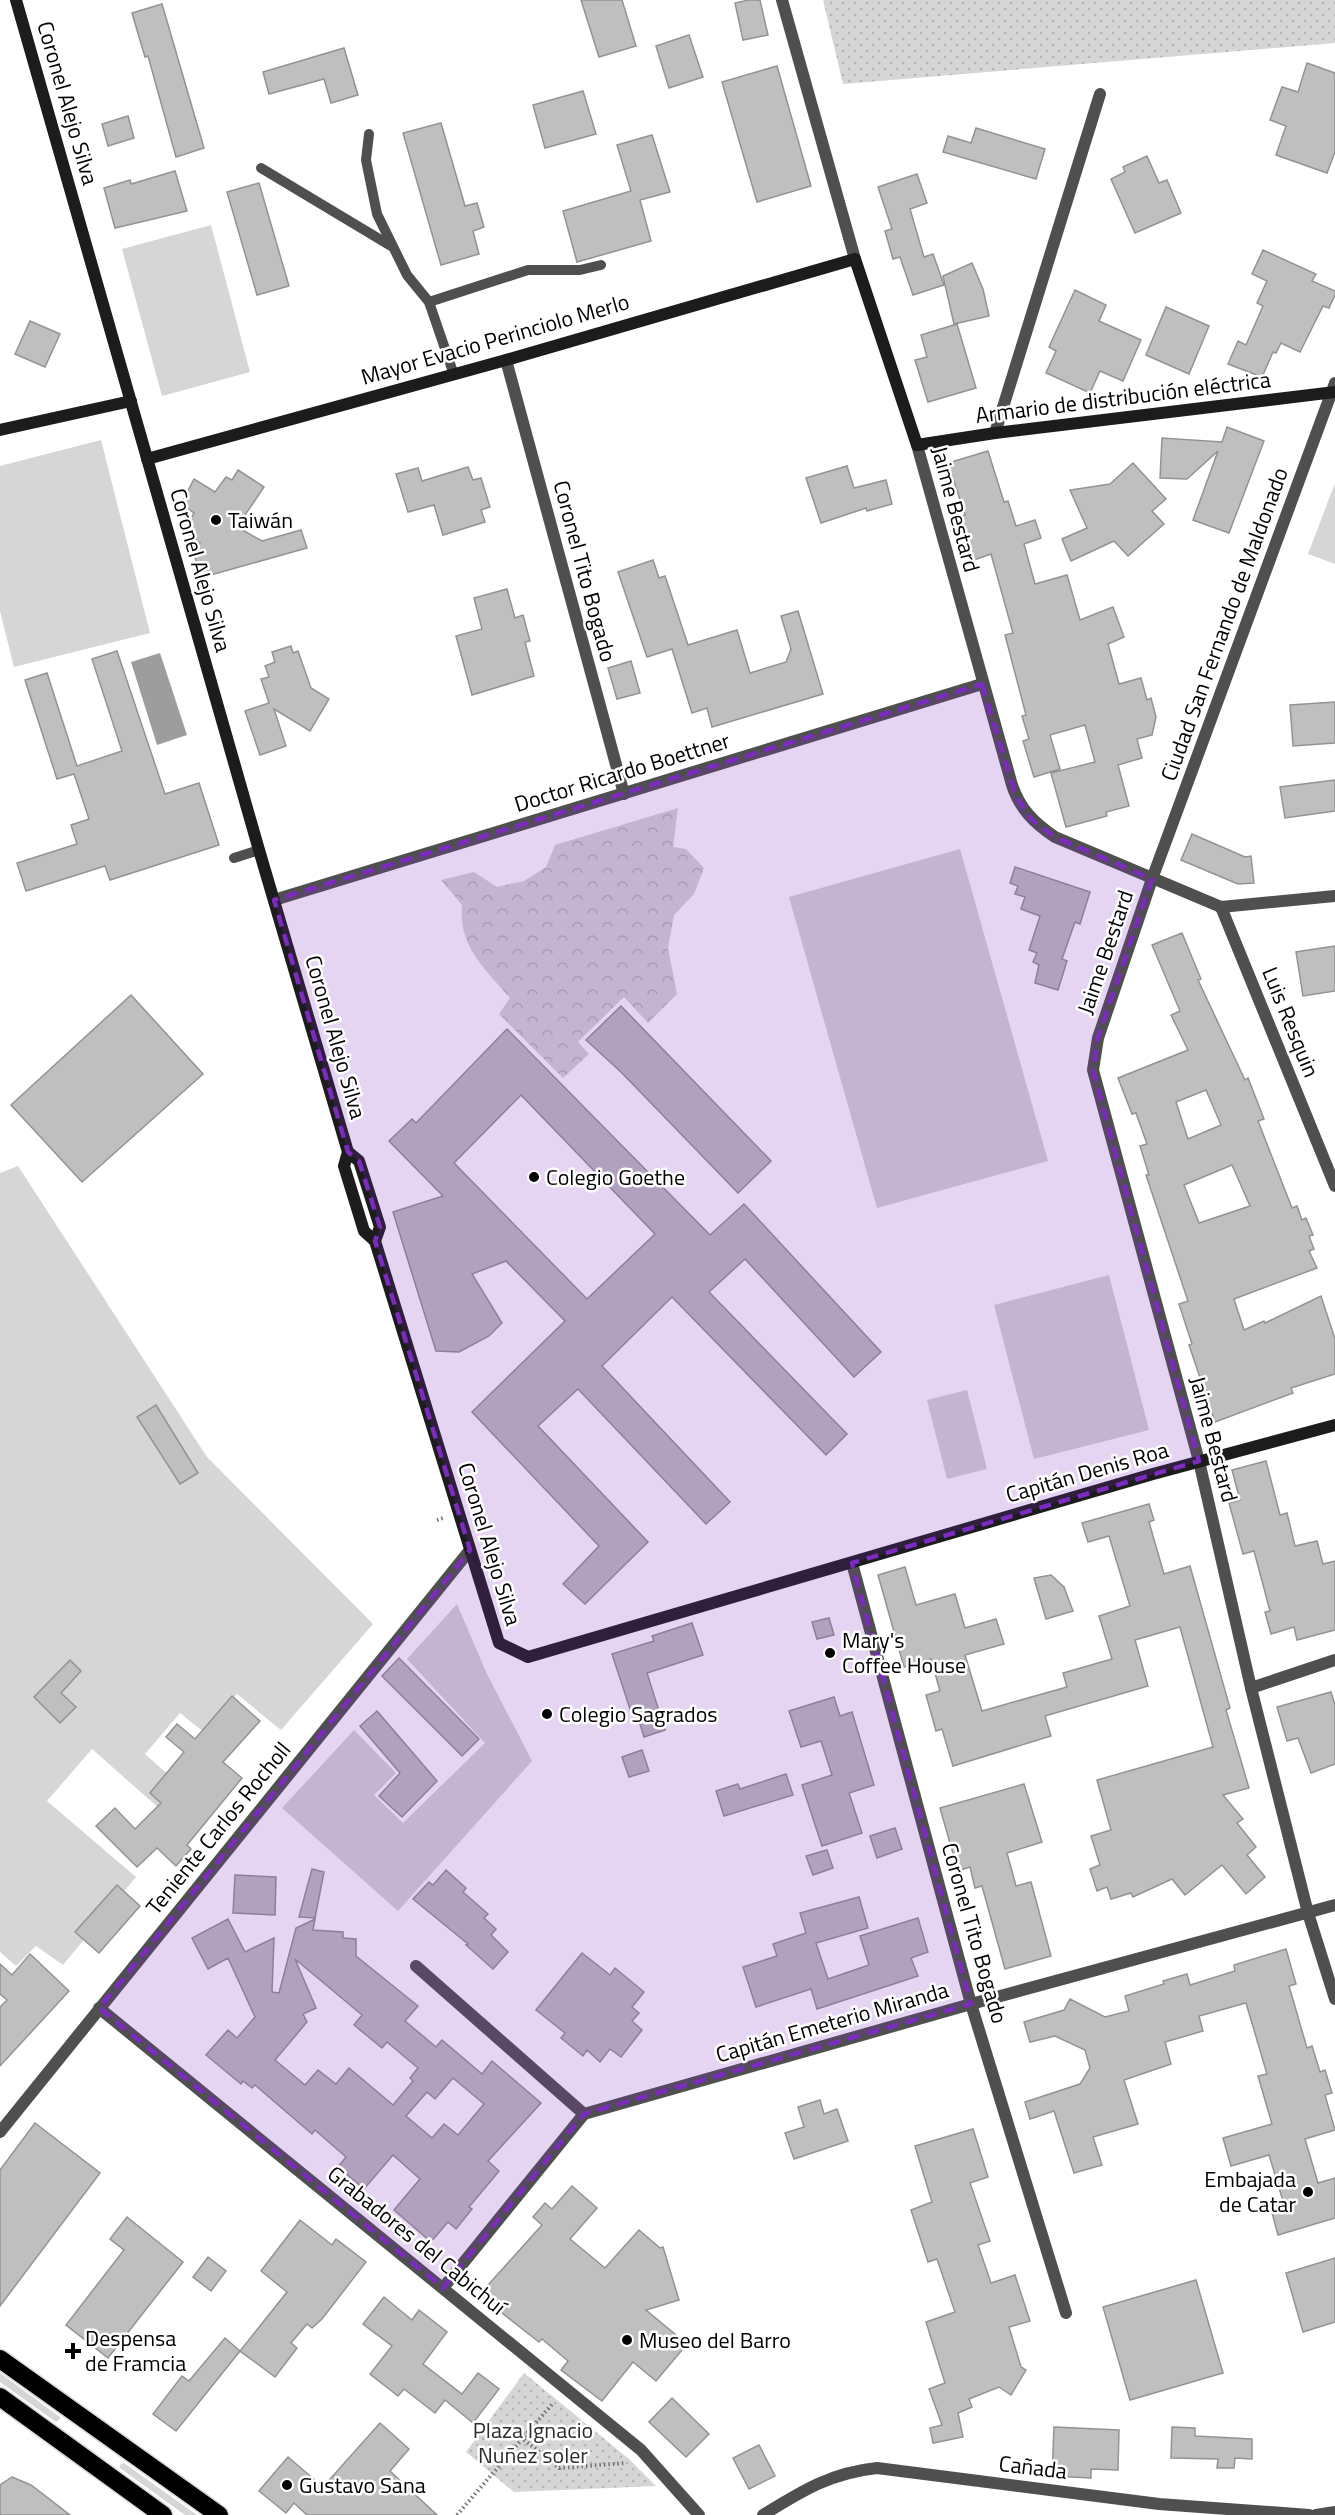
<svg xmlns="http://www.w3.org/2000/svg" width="1335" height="2515" font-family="'Titillium Web',sans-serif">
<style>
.green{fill:#d6d6d6;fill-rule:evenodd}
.forest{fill:url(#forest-crowns)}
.park{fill:url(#park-dots)}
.water{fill:#9d9d9d}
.building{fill:#bfbfbf;stroke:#939393;stroke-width:1.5;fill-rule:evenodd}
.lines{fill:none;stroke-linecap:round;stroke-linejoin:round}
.highway-casing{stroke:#dbdbdb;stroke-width:21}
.path{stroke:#717171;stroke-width:4;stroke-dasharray:1.5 3;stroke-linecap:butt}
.lane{stroke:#4f4f4f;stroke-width:10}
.street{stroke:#4f4f4f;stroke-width:12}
.secondary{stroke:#1c1c1c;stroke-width:12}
.highway{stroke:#000;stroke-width:18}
.marked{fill:#7b2cbf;fill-opacity:0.2;stroke:#7b2cbf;stroke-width:4.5;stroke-dasharray:12 8;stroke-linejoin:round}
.poi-dot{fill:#000;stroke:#fff;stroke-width:2}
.labels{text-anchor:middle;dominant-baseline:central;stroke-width:5;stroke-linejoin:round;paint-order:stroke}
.street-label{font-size:22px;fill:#000;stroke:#fff}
.poi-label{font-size:22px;fill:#000;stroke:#fff;text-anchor:start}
.park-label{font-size:22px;fill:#2d2d2d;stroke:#fff}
</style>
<defs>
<pattern id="forest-crowns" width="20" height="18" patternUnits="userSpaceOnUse" patternTransform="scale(1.5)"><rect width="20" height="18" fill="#d6d6d6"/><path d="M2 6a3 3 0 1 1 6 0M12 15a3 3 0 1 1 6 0" fill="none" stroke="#b6b6b6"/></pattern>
<pattern id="park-dots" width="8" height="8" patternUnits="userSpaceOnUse" patternTransform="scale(1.5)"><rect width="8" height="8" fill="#d6d6d6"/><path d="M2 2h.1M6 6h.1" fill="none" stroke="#b6b6b6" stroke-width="1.8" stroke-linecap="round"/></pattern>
</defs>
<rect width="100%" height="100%" fill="#fff"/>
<g class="green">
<polygon points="211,225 250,372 162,396 122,249"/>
<polygon points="101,440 150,633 14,667 0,611 0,466"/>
<polygon points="1335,483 1335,564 1308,554"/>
<polygon points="960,849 1048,1161 877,1208 789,897"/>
<path d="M18,1166L207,1457L373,1624L281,1730L237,1694L205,1733L180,1713L145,1754L191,1795L170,1818L92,1749L47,1801L136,1877L63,1965L36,1946L16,1966L0,1952V1173ZM156,1405L198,1472L180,1484L138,1417ZM49,1681L75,1707L60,1723L34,1697Z"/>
<polygon points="1109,1275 1149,1430 1034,1459 994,1305"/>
<polygon points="967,1390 987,1469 947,1479 927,1400"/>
<polygon points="457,1604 487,1674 532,1761 398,1911 282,1808 354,1730 396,1773 374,1795 403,1823 485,1743 407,1659"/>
<polygon points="0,2373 60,2417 60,2419 56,2422 0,2382"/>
<polygon points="124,2463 197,2515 185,2515 120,2468 120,2465"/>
</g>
<path class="forest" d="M678,808L673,847L686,849L704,868L694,894L674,915L668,948L677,994L648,1023L624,997L578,1042L589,1054L563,1078L499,1014L510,998C485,969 458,946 462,905L441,880L474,872L497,887L524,881L546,867L555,845Z"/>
<g class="park">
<polygon points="823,0 1335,0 1335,43 843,84"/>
<polygon points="524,2373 629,2459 656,2486 514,2492 466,2452"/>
</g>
<polygon class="water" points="160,653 187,735 157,745 131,662"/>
<g class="building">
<polygon points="581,0 622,0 636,46 599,57"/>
<polygon points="749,0 760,0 768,35 743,40 735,3"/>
<polygon points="162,4 204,148 176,157 148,56 145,57 132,13"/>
<polygon points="689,35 703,77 669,88 656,46"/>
<polygon points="344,48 358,95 331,103 324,79 269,94 263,72"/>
<polygon points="1307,63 1335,73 1335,152 1327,173 1276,155 1286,126 1270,120 1282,87 1298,92"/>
<polygon points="777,66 811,186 757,202 722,82"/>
<polygon points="583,91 596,134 545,148 533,105"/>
<polygon points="128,116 134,138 108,146 102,124"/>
<polygon points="441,123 465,206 477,203 484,227 473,231 479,254 441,265 403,133"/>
<polygon points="976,128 1045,149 1036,179 943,152 948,136 971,143"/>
<polygon points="652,135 670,192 640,200 651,241 577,262 563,211 631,191 617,145"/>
<polygon points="1147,156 1159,183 1167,180 1181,213 1135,233 1111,179 1125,172 1123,167"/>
<polygon points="175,171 187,211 115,228 104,188 130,180 131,184"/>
<polygon points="917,174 927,203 910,209 924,257 933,254 944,285 913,295 900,257 893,259 885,231 892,229 878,187"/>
<polygon points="259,183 289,286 257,295 227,192"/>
<polygon points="1263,250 1316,274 1312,281 1335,291 1335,295 1329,308 1323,306 1300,352 1281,343 1276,353 1273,352 1262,377 1228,364 1238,341 1246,345 1263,306 1257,303 1267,281 1252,274"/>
<polygon points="972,263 983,289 989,316 954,324 943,276"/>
<polygon points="1075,290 1106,305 1099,321 1141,340 1123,381 1100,371 1090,393 1046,373 1056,351 1049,347"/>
<polygon points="1166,307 1209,326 1189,374 1146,355"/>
<polygon points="30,321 60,334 45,367 15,354"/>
<polygon points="957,324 976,388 928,402 915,360 927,357 921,335"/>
<polygon points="1227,427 1264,441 1229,533 1193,520 1218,451 1187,479 1160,478 1162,438 1222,442"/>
<polygon points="988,451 1004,502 1008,501 1016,526 1035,520 1041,538 1024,544 1035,584 1067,575 1080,620 1113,607 1124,637 1108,644 1119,684 1141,678 1147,700 1151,698 1156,717 1152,735 1137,739 1142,758 1118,765 1129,806 1106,812 1107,816 1066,827 1051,773 1095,762 1085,725 1050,735 1060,769 1034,777 1023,741 1029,739 1022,716 1026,715 1005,635 1013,633 991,554 971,561 957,518 965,515 948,463"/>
<polygon points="1133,463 1166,499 1152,511 1164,524 1128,556 1114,541 1071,561 1062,539 1087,528 1070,490 1110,484"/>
<polygon points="847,466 854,488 886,480 892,504 867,511 866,508 821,523 806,478"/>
<polygon points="468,467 473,480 481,478 490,507 481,510 485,522 443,535 434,505 408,512 396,474 418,468 422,481"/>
<polygon points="238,470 264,487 237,527 262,541 301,530 307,548 200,578 194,553 200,543 184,531 194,513 181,504 194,479 215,492 226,477 232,480"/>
<polygon points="653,560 659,578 665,576 688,645 737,630 750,673 786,662 791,649 781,616 798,611 823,694 712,727 707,708 692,713 672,649 647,657 618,572"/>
<polygon points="507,589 515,618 523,615 530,641 525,642 534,676 472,695 456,636 482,629 474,598"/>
<polygon points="291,646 293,653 298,651 311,688 329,699 310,731 274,709 286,746 260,755 245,711 269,703 261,679 269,677 265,666 275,662 272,652"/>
<polygon points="117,651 165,794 199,783 219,845 110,880 105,866 26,891 17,863 77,844 71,825 89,819 74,774 57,779 25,680 47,673 77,766 122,751 92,659"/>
<polygon points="631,661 640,693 617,699 608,668"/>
<polygon points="1335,702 1335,743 1293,746 1290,705"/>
<polygon points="1335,780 1335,811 1285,818 1280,787"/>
<polygon points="1192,834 1245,857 1251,856 1254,883 1238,884 1181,860"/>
<polygon points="1015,867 1090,892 1080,924 1075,922 1062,959 1067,961 1058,990 1035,983 1039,965 1033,962 1037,953 1029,950 1040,916 1021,909 1025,897 1015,894 1018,886 1010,883"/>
<path d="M1182,933L1201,979L1198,980L1245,1080L1248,1078L1264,1119L1258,1121L1292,1208L1297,1206L1302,1220L1306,1218L1313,1235L1309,1236L1314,1249L1309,1251L1317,1268L1234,1299L1244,1330L1264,1321L1265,1323L1321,1296L1335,1339V1374L1291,1388L1293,1393L1215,1422L1189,1345L1192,1344L1179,1304L1188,1301L1146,1175H1149L1140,1146L1147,1144L1136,1113L1132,1114L1118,1078L1188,1050L1171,1015L1180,1011L1152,945ZM1206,1090L1221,1125L1188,1139L1176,1102ZM1232,1165L1250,1206L1199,1223L1184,1185Z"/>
<polygon points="1335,946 1335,991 1303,996 1296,952"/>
<polygon points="131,995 203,1074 82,1182 11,1105"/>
<polygon points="621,1006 771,1161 738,1193 621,1072 586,1040"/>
<path d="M507,1029L710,1235L744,1204L881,1352L854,1377L745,1259L709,1292L847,1434L826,1455L672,1297L602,1366L730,1502L706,1524L578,1389L538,1426L648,1542L585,1604L563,1584L599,1546L472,1412L565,1321L506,1261L472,1274L502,1323L489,1336L459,1352L436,1351L393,1212L443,1196L389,1141L412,1119L416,1123ZM521,1095L655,1234L587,1299L454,1163Z"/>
<polygon points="156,1405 198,1473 180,1484 137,1417"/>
<polygon points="1266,1461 1280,1515 1287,1513 1295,1546 1317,1541 1323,1564 1335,1561 1335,1630 1297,1640 1294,1627 1271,1634 1265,1612 1270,1611 1254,1551 1243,1554 1229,1503 1240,1500 1232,1470"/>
<polygon points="1149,1504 1154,1520 1149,1522 1164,1574 1190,1566 1230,1708 1226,1710 1249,1788 1223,1795 1243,1819 1237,1823 1256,1847 1247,1855 1265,1877 1246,1894 1222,1865 1185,1895 1172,1879 1133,1897 1131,1893 1111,1899 1107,1887 1097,1891 1090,1869 1100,1865 1091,1836 1111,1830 1097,1780 1213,1747 1180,1627 1135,1640 1148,1686 1045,1716 1051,1736 953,1766 942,1729 936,1731 926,1695 940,1691 931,1659 904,1667 878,1575 905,1567 916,1605 955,1594 965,1628 996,1619 1004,1644 965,1655 982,1711 1067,1687 1063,1673 1112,1659 1099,1616 1130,1606 1109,1536 1088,1542 1082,1523"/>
<polygon points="1051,1575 1064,1587 1073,1611 1046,1619 1034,1578"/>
<polygon points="829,1618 834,1635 817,1639 812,1622"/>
<polygon points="692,1623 703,1655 647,1673 665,1730 644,1737 635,1708 630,1709 612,1654 654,1641 652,1636"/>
<polygon points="399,1658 479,1739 462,1756 382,1676"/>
<polygon points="70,1660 81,1671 61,1693 76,1707 60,1723 34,1697"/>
<polygon points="1331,1692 1335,1705 1335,1764 1311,1773 1298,1738 1287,1741 1277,1707"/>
<polygon points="232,1696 260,1721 223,1762 242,1778 187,1845 191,1849 176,1866 157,1848 137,1867 96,1826 115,1808 135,1829 161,1803 150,1793 184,1752 166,1737 177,1724 195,1739"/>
<polygon points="834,1697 840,1716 852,1712 874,1785 849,1793 862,1833 822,1846 802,1785 832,1775 821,1741 801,1747 789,1711"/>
<polygon points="377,1711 437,1781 402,1817 379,1796 400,1773 360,1726"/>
<polygon points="642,1750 649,1771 629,1777 622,1757"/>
<polygon points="786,1774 793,1795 724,1816 716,1791 738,1784 740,1789"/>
<polygon points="1024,1784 1042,1842 1007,1853 1016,1886 1031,1882 1051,1956 1005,1969 982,1886 975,1888 970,1867 958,1871 940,1808"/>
<polygon points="895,1828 902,1849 877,1858 870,1836"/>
<polygon points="827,1850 833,1868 813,1875 806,1856"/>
<polygon points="312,1869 324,1872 315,1918 299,1917"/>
<polygon points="446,1870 466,1888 463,1892 488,1914 484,1918 496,1929 491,1935 508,1952 493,1969 466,1945 468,1944 413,1899 429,1882 433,1885"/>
<polygon points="235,1875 276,1877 275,1915 233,1913"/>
<polygon points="117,1885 140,1906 99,1953 75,1932"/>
<polygon points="859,1897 868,1928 816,1943 828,1979 869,1965 860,1936 918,1918 928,1952 911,1958 918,1976 817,2009 811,1989 756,2007 743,1967 777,1956 773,1944 806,1933 800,1913"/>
<path d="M228,1919L245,1952L274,1938L272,1992L279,1993L296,1928L315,1919L313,1930L343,1932V1938L356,1939V1956L418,2006L405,2021L436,2047L442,2040L482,2074L492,2061L541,2103L488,2161L499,2171L469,2207L472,2209L456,2229L448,2222L431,2242L394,2210L420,2179L393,2155L364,2189L338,2167L346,2157L315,2130L312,2134L255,2085L252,2088L243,2081L241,2084L206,2055L228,2030L237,2038L255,2017L228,1958L208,1969L192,1938ZM295,1959L362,2015L354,2025L382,2048L387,2042L418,2068L410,2078L413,2081L393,2105L349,2068L336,2084L318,2070L305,2085L275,2060L307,2022L303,2014L316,2008ZM453,2078L484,2104L458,2135L444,2124L432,2138L406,2116L427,2092L435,2099Z"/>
<polygon points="1286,1949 1296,1984 1289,1986 1307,2048 1312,2046 1320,2072 1325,2070 1332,2093 1325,2095 1335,2130 1305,2139 1318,2183 1335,2178 1335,2218 1278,2235 1270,2205 1283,2201 1269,2155 1231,2166 1223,2138 1272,2124 1258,2076 1267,2074 1246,2003 1199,2016 1203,2031 1165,2042 1171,2064 1124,2080 1138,2124 1093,2137 1102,2165 1074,2173 1054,2111 1030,2119 1025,2102 1080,2084 1090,2068 1085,2050 1055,2036 1030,2042 1024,2022 1064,2010 1070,1999 1105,2017 1129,2011 1125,1996 1164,1984 1163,1981 1187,1974 1190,1985 1235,1971 1234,1965"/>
<polygon points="582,1953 610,1975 615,1968 644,1992 632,2007 639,2013 632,2021 642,2030 621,2057 610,2049 600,2062 587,2050 583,2056 561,2038 565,2033 536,2010"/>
<polygon points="30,1954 69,1991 0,2066 0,2007 7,2000 0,1994 0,1964 12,1975"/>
<polygon points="820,2100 824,2114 837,2109 848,2141 794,2159 785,2133 804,2127 798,2107"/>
<polygon points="35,2123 100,2173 0,2306 0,2170"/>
<polygon points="973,2129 988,2177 970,2183 990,2241 978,2245 991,2283 1015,2275 1030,2321 1009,2327 1021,2367 1026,2370 1011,2395 999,2387 969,2399 972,2407 958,2413 963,2437 933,2443 930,2428 942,2425 929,2389 945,2383 926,2322 955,2312 937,2259 928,2262 911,2210 932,2202 915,2146"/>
<polygon points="572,2186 597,2208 570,2239 605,2268 639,2230 660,2248 663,2247 679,2300 646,2310 687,2344 656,2381 633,2362 602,2401 561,2370 568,2361 542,2339 539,2342 479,2295 542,2225 533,2217 545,2203 552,2209"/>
<polygon points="127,2217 183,2262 108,2358 66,2325 124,2250 110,2239"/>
<polygon points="300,2220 332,2245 336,2239 366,2262 322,2319 312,2328 307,2324 291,2343 297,2348 275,2377 240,2351 287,2292 261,2271"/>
<polygon points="208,2257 226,2271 211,2291 193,2277"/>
<polygon points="1335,2258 1335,2322 1303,2332 1286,2273"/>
<polygon points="1196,2280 1223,2373 1130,2400 1103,2307"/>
<polygon points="384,2297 412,2320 419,2310 447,2332 423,2364 462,2394 478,2373 499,2389 473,2423 445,2400 435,2413 404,2389 398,2396 370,2374 392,2346 363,2324"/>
<polygon points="225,2338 240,2351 176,2431 153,2414 182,2376 189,2381"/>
<polygon points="672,2398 709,2434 686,2457 649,2422"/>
<polygon points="380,2423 409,2449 390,2471 437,2515 307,2515 294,2503 286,2513 259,2491 288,2457 323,2487"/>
<polygon points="1054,2427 1119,2430 1118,2470 1091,2469 1091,2478 1052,2476"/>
<polygon points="1172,2427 1195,2428 1195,2436 1252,2439 1252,2459 1235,2458 1234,2468 1217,2468 1218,2459 1171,2458"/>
<polygon points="759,2445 775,2476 749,2489 733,2458"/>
<polygon points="12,2477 31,2485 70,2515 0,2515 0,2485"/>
</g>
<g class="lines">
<g class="highway-casing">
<g id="highway">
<polyline points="0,2359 219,2515"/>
<polyline points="0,2397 163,2515"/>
</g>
</g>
<g class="path">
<polyline points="437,1520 443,1518"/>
<polyline points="517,2434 559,2468 626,2463"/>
<polyline points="457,2515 553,2403"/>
</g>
<g class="lane">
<polyline points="369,134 366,160 377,214 407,275 429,302 453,372"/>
<polyline points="261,168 391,246"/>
<polyline points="429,302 528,270 580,270 601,265"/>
<polyline points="234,858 259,850"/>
</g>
<g class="street">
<polyline points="782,0 855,259"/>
<polyline points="506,360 624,794"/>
<polyline points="1335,383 1152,879 1098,1038 1093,1070 1199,1461 1251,1688 1308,1913 1335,1999"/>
<polyline points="995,433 1100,94"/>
<path d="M917,445L1012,785C1020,809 1034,823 1055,837L1221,907L1335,896"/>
<polyline points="274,900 982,684"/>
<polyline points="1221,907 1335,1186"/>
<polyline points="852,1563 971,2004 1066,2313"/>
<polyline points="1251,1688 1335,1660"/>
<polyline points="416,1966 584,2114"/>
<polyline points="99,2008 641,2450 699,2515"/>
<polyline points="584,2114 971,2004 1335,1905"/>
<polyline points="0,2132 470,1550"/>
<polyline points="443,2288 584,2114"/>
<path d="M763,2515C802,2491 830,2473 877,2468L1159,2504L1309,2515"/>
<polyline points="1316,2515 1335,2512"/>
</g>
<g class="secondary">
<polyline points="16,0 259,850 343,1135 348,1152 344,1166 364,1231 375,1241 499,1643 528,1657 1153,1474 1335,1425"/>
<polyline points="0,430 131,401"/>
<polyline points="147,459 506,360 855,259 917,445 995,433 1335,392"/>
<polyline points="348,1152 359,1161 380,1227 375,1241"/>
</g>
<use href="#highway" class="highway"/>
</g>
<path class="marked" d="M982,684L1016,796L1032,820L1055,837L1152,879L1098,1038L1093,1070L1199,1461L852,1563L971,2004L584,2114L443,2288L99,2008L470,1550L375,1241L380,1227L359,1161L348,1152L274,900Z"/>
<g class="poi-dot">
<circle cx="216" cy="520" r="6"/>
<circle cx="534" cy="1177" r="6"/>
<circle cx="830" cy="1653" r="6"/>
<circle cx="547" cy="1714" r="6"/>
<circle cx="1308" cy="2192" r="6"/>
<circle cx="627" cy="2340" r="6"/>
<path d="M70 2342h6v6h6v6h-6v6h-6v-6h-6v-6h6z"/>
<circle cx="287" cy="2485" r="6"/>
</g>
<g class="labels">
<g class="street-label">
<text transform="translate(68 103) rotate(74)">Coronel Alejo Silva</text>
<text transform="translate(495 339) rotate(-16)">Mayor Evacio Perinciolo Merlo</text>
<text transform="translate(1123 397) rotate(-7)">Armario de distribución eléctrica</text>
<text transform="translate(956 509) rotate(75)">Jaime Bestard</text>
<text transform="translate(201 570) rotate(74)">Coronel Alejo Silva</text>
<text transform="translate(585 571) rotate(75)">Coronel Tito Bogado</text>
<text transform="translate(1224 624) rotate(-70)">Ciudad San Fernando de Maldonado</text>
<text transform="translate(622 772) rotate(-17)">Doctor Ricardo Boettner</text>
<text transform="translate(1105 952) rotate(-71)">Jaime Bestard</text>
<text transform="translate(1291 1022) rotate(68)">Luis Resquin</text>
<text transform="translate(336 1037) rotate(74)">Coronel Alejo Silva</text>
<text transform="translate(1214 1439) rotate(75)">Jaime Bestard</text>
<text transform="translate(1087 1472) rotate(-16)">Capitán Denis Roa</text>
<text transform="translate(490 1544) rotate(73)">Coronel Alejo Silva</text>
<text transform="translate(218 1828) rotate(-51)">Teniente Carlos Rocholl</text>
<text transform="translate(975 1933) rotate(74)">Coronel Tito Bogado</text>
<text transform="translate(832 2022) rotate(-16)">Capitán Emeterio Miranda</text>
<text transform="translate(417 2240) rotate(39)">Grabadores del Cabichuí</text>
<text transform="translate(1033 2467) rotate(7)">Cañada</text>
</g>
<g class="poi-label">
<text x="228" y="520">Taiwán</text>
<text x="546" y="1177">Colegio Goethe</text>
<text x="842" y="1640">Mary's<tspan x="842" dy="25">Coffee House</tspan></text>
<text x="559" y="1714">Colegio Sagrados</text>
<text x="1296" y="2179" text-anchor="end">Embajada<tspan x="1296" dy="25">de Catar</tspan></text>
<text x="85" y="2338">Despensa<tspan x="85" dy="25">de Framcia</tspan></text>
<text x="639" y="2340">Museo del Barro</text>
<text x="299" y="2485">Gustavo Sana</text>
</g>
<g class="park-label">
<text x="533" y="2430">Plaza Ignacio<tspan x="533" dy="25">Nuñez soler</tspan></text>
</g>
</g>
</svg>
